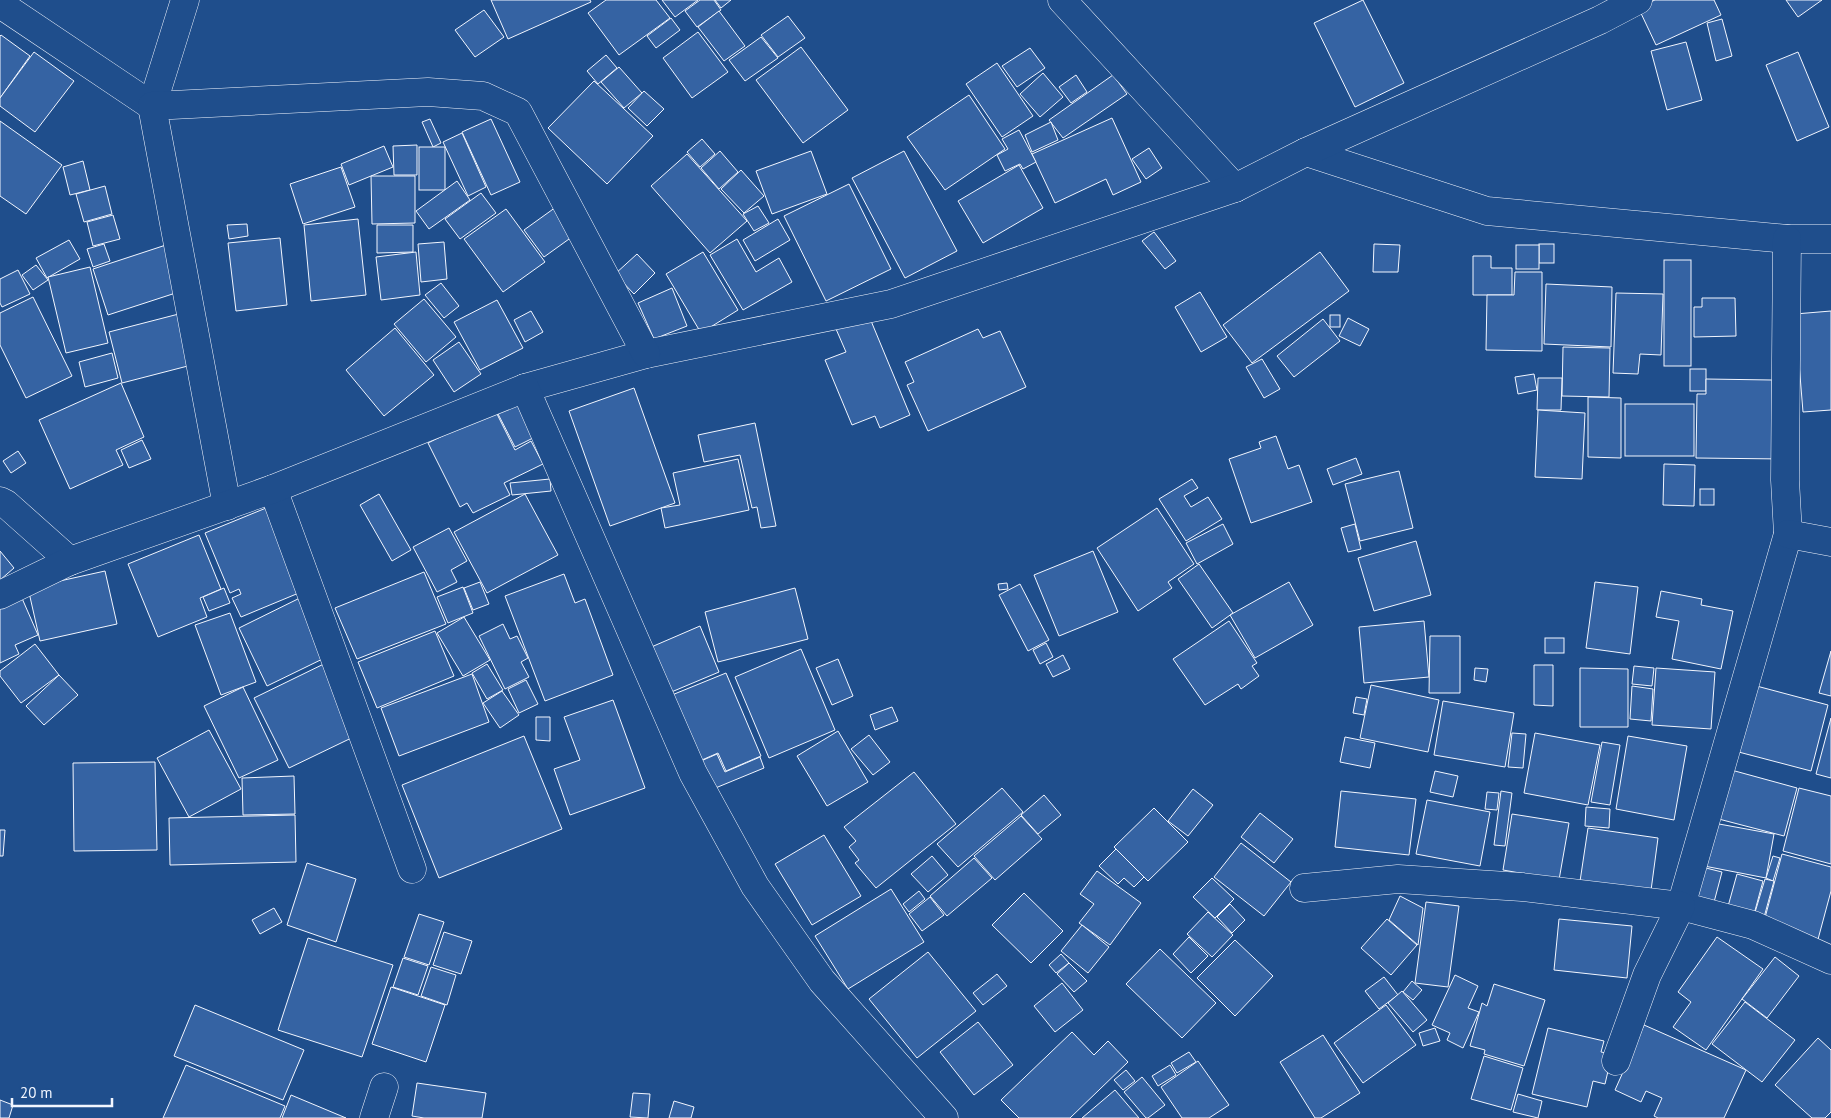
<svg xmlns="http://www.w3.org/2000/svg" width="1831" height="1118" font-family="'PT Sans',sans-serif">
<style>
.building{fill:#3563a3;stroke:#f2f6ff}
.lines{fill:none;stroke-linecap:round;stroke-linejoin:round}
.street-casing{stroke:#f2f6ff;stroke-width:29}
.street{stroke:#1f4e8c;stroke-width:28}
</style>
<rect width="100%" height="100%" fill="#1f4e8c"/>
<g class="building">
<polygon points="491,0 590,0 591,2 508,39"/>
<polygon points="606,0 656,0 670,18 619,55 588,13"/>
<polygon points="662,0 698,0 675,17"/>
<polygon points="700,0 714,0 721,10 697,27 685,11"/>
<polygon points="715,0 731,0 721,8"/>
<polygon points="1363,0 1404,83 1355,107 1314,23"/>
<polygon points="1655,0 1714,0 1721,15 1656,45 1638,7"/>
<polygon points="1786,0 1822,0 1798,17"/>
<polygon points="484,10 504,37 475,57 455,30"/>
<polygon points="719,11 745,46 724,61 698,27"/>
<polygon points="788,16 805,38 778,57 761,35"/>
<polygon points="671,18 680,30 656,48 647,36"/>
<polygon points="1722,19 1732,56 1716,61 1707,23"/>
<polygon points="698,32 728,72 692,98 663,58"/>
<polygon points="1,35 30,56 0,98 0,36"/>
<polygon points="761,37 778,58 745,81 729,60"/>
<polygon points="1686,42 1702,100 1667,110 1651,51"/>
<polygon points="801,47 848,110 803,143 756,80"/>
<polygon points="1030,48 1045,68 1017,87 1002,66"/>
<polygon points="34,52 74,81 35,132 0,106 0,98"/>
<polygon points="1798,52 1829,127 1797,141 1766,65"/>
<polygon points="606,55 617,68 598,84 587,71"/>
<polygon points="997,63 1033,116 1002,137 966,84"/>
<polygon points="619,67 642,93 624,108 601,82"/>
<polygon points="1043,73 1063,97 1040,117 1020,94"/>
<polygon points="1076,75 1087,92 1071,103 1059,87"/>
<polygon points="1113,75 1127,94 1063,138 1049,120"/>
<polygon points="594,81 653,136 607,184 548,128"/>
<polygon points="644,91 664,109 647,126 628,108"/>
<polygon points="969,95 1005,149 945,190 907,137"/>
<polygon points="1112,118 1141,182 1113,195 1106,179 1055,203 1032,154"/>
<polygon points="430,119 441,143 433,147 422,122"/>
<polygon points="491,119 520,182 491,195 462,132"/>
<polygon points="0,121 62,165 26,214 0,196"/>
<polygon points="1051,122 1058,140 1032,152 1025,135"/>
<polygon points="1019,130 1036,162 1023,169 1020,164 1005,171 997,155 1008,149 1002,139"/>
<polygon points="462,133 486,187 468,196 443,142"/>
<polygon points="702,139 715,154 700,167 687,152"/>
<polygon points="417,145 417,175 394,175 393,146"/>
<polygon points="384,146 393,167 349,185 341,164"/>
<rect x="419" y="147" width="26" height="43"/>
<polygon points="1149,148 1162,168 1146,179 1132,159"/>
<polygon points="720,151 738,172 719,189 701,168"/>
<polygon points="811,151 827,194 772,214 756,171"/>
<polygon points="904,151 957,251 905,278 852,178"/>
<polygon points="687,154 747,221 710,253 651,186"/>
<polygon points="83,161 90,190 70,195 63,167"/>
<polygon points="1019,165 1043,208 983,243 958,201"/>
<polygon points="341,167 355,207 303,224 290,184"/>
<polygon points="741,170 764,196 744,213 721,189"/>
<polygon points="371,176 415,176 415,223 372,224"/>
<polygon points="457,181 470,200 429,229 416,211"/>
<polygon points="849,184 891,269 826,301 784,216"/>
<polygon points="105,186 112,214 84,222 76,194"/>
<polygon points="481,193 496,213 460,239 445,219"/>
<polygon points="758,206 769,223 754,231 743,214"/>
<polygon points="556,207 576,234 544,257 524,230"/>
<polygon points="506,209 545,262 503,292 464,239"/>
<polygon points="113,215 120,239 93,246 87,222"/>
<polygon points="358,219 366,295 311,301 304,225"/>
<polygon points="778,219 790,240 755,261 743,240"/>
<polygon points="247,224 248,236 229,239 227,225"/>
<polygon points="377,225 413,225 413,252 377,253"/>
<polygon points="1154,232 1176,261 1165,269 1142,241"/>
<polygon points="280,238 287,305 236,311 228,243"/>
<polygon points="737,239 756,272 779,258 792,282 743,310 710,255"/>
<polygon points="69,240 80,259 47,278 36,258"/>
<polygon points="175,242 191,288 108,315 93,269"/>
<polygon points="444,242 447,279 421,282 418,244"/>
<polygon points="104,244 110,261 93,267 87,249"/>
<polygon points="1374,244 1400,245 1398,272 1373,272"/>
<rect x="1539" y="244" width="15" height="19"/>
<rect x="1516" y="245" width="23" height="24"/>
<polygon points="416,252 420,295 381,300 376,257"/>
<polygon points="703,252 738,310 701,333 666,274"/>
<polygon points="1320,252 1349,291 1252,363 1223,325"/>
<polygon points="637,254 655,273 634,294 615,274"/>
<polygon points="1473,256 1491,256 1491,268 1512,268 1512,295 1473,295"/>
<rect x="1664" y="260" width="27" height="106"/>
<polygon points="36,265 48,280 33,290 22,275"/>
<polygon points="90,267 108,343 66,353 48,277"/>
<polygon points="18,270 30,294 2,307 0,303 0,279"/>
<polygon points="1515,272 1542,272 1542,351 1486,350 1487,295 1514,295"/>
<polygon points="441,283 459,306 444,318 425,295"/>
<polygon points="1546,284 1612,287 1611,347 1544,344"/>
<polygon points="672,288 687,326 654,339 638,303"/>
<polygon points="1200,292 1227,337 1201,352 1175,307"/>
<polygon points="1616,293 1663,294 1661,355 1640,354 1638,374 1613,373"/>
<polygon points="33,297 72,376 26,398 0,345 0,313"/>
<polygon points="1702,298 1735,298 1736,336 1694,337 1694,307 1702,307"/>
<polygon points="424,299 456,337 426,362 394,324"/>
<polygon points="497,300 523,348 480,370 454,322"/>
<polygon points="198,309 211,360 122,383 109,332"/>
<polygon points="531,311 543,332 525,342 514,320"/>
<polygon points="1831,311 1831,410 1803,412 1795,314"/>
<rect x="1330" y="315" width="10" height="12"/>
<polygon points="869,316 910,415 880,428 875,416 852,425 825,360 846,352 836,329"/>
<polygon points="1348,318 1369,329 1360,346 1339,336"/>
<polygon points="1323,319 1340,341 1294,377 1277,356"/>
<polygon points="395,328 434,375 384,416 346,370"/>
<polygon points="978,329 983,338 1000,331 1026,387 928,431 907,385 914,382 905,362"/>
<polygon points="459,342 481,374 454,392 433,360"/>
<polygon points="1563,347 1610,348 1609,397 1562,396"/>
<polygon points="112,353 118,378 85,387 79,362"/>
<polygon points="1262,359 1280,389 1264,398 1246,367"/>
<rect x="1690" y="369" width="16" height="22"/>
<polygon points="1534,374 1537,390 1518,394 1515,377"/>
<polygon points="1538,378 1562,378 1561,410 1537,410"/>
<polygon points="1706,379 1772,380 1772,431 1783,431 1783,459 1696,458 1697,394 1706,394"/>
<polygon points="121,383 144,437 116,450 123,465 70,489 39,420"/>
<polygon points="634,388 675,503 610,526 569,411"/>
<polygon points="1588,397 1621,398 1621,458 1588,457"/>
<polygon points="517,402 535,437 515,447 497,412"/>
<rect x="1625" y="404" width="69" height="52"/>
<polygon points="495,410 515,450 531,441 543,464 504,483 510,495 473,513 467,503 460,507 428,443"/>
<polygon points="1538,410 1585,413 1582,479 1535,477"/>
<polygon points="755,423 776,526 761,528 757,507 752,508 740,455 704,462 698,435"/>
<polygon points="1276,436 1288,469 1299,465 1312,502 1251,523 1229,459 1261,448 1259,442"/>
<polygon points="142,440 151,459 129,468 121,450"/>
<polygon points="18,451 26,463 11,473 3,461"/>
<polygon points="1356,458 1362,474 1333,485 1327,469"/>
<polygon points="738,459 749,510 665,528 661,508 680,505 673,473"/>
<polygon points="1664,464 1695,465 1694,506 1663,505"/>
<polygon points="1399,471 1413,528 1360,541 1345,484"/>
<polygon points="550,479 551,491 512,495 510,483"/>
<polygon points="1192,479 1198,488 1184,496 1191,507 1208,497 1222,519 1186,541 1159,499"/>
<rect x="1700" y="489" width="14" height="16"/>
<polygon points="379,494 411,550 392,561 360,505"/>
<polygon points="525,494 558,555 487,593 454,532"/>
<polygon points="271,506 306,590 241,617 232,598 241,594 239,589 230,593 205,533"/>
<polygon points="1157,508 1194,564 1168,582 1172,588 1138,611 1097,548"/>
<polygon points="1223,524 1233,544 1197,564 1186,543"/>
<polygon points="1355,524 1361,549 1348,552 1341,528"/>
<polygon points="449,528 467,561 451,570 457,582 437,592 413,547"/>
<polygon points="199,535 221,589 200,598 207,617 158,637 128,564"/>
<polygon points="1416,541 1431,595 1374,611 1358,558"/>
<polygon points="0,551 14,568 0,580"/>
<polygon points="1093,551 1118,612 1059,636 1034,575"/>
<polygon points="1199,564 1233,613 1212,628 1178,579"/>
<polygon points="105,571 117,624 40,641 28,588"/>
<polygon points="424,572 446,624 357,659 335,608"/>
<polygon points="564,574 575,603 585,599 613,675 545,701 505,596"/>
<polygon points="480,582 489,604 473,610 464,588"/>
<polygon points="1289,582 1313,625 1255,658 1230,615"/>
<polygon points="1595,582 1638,587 1630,654 1586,648"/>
<polygon points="1007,583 1008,589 999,590 998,584"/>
<polygon points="1020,584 1049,640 1028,651 999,595"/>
<polygon points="463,587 473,613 448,623 437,597"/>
<polygon points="224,588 230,603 209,611 203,597"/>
<polygon points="795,588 808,639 718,662 705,612"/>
<polygon points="1661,591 1702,599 1701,605 1733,611 1721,669 1672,659 1679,621 1656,617"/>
<polygon points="312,592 341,650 267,686 239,628"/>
<polygon points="21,596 38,635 15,645 19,654 0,663 0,605"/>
<polygon points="230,613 256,682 221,695 195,625"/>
<polygon points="464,617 490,660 463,676 437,633"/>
<polygon points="1229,621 1257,663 1252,666 1259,676 1241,689 1238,684 1205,705 1173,659"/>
<polygon points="1424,621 1429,677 1364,683 1359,627"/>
<polygon points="503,624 510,639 517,636 528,658 521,662 529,677 505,689 479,636"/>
<polygon points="700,626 719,672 669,693 649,648"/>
<polygon points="435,631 454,676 377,708 358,662"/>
<polygon points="1430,636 1460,636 1460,693 1429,693"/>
<rect x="1545" y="638" width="19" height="15"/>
<polygon points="1046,643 1053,657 1040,664 1033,650"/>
<polygon points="35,644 59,675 21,703 0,676 0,671"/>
<polygon points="801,649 835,730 769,758 735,677"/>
<polygon points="1831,651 1831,696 1819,693"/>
<polygon points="1063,655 1070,669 1053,677 1046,664"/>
<polygon points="334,659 368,730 289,768 254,698"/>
<polygon points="838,659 853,696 832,705 816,668"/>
<polygon points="487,664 503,690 487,699 472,673"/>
<polygon points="1534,665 1553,665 1553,706 1534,705"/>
<polygon points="1634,666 1654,668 1652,686 1632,684"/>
<polygon points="1475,668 1488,669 1486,682 1474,680"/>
<polygon points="1580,668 1628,669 1628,727 1580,727"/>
<polygon points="1656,668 1715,672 1711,729 1652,725"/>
<polygon points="726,673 761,756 726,771 718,753 695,763 667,697"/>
<polygon points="472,674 489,722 399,756 381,708"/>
<polygon points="59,675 78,695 44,725 26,706"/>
<polygon points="526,680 538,704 519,713 508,689"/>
<polygon points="1749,684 1828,705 1811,771 1731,750"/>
<polygon points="1371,685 1439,700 1428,752 1360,738"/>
<polygon points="1632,686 1653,689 1651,721 1630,719"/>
<polygon points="243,687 278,760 239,778 204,706"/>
<polygon points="502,691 519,715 500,728 483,703"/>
<polygon points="1356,697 1367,699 1364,715 1353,713"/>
<polygon points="613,700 645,788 570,815 554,769 580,760 564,717"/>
<polygon points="1443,701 1514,713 1505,767 1434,755"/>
<polygon points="892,707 898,721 875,730 870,715"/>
<polygon points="536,717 550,717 550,741 536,740"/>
<polygon points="1831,718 1831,778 1816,774"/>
<polygon points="209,730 241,789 189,817 157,758"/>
<polygon points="838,731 868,782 827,806 797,756"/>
<polygon points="1512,733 1526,734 1523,768 1508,767"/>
<polygon points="1535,733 1600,745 1588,805 1524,793"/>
<polygon points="869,735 890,762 873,775 851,749"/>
<polygon points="524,736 562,829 439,878 402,785"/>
<polygon points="1628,736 1687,746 1674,820 1616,809"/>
<polygon points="1345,737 1375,743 1370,768 1340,762"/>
<polygon points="1602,742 1620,745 1610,805 1591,802"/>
<polygon points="717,754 725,772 760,757 764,768 713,789 701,761"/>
<polygon points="155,762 157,850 74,851 73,763"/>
<polygon points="1724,768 1797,788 1784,836 1711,817"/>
<polygon points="1435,771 1458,776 1453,797 1430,792"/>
<polygon points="914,772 956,824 876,888 855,863 859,860 849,847 856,841 844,827"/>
<polygon points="294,776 295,814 243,815 242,778"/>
<polygon points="1002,788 1023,812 958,867 937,844"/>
<polygon points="1799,788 1831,796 1831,864 1783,851"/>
<polygon points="1193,789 1213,805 1188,836 1168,821"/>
<polygon points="1341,791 1416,799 1409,855 1335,847"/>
<polygon points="1501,791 1512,793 1505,846 1494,845"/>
<polygon points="1487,792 1499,793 1497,810 1485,809"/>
<polygon points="1044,795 1061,815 1038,834 1021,815"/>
<polygon points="1427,800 1490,812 1480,866 1416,854"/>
<polygon points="1586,807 1610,809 1609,828 1585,826"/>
<polygon points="1154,808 1188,842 1148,881 1114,847"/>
<polygon points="1260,813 1293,839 1274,863 1241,837"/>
<polygon points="1512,814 1569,823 1559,880 1503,870"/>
<polygon points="295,815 296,862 170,865 169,818"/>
<polygon points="1021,816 1042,839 995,880 974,856"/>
<polygon points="1708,822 1774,834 1766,878 1699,865"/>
<polygon points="1588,828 1658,838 1650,898 1579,888"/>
<polygon points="0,830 5,830 3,856 0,856"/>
<polygon points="824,835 861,896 812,925 775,864"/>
<polygon points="1241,843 1291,882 1264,916 1214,877"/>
<polygon points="1116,849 1144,877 1134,887 1124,878 1118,884 1099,866"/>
<polygon points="1782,854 1831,867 1831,891 1817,943 1762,929"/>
<polygon points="932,856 948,875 928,892 911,874"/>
<polygon points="1773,856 1780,858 1773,881 1766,878"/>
<polygon points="974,858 992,878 947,916 930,896"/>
<polygon points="307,863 356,879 336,942 287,925"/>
<polygon points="1694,865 1722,872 1713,906 1685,898"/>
<polygon points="1097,871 1141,903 1110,945 1079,923 1094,904 1080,894"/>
<polygon points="1737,874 1763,881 1753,918 1727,910"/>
<polygon points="1212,878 1234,899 1215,918 1193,897"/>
<polygon points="1765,879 1774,881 1763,921 1753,919"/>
<polygon points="891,889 924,942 848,989 815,936"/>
<polygon points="919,891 925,899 909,912 903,904"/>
<polygon points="1024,893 1063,931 1031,963 992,925"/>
<polygon points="1400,896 1423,908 1418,945 1389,920"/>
<polygon points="930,897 944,915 922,931 909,914"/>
<polygon points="1426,902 1459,906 1448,987 1415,983"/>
<polygon points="1230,904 1245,920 1232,933 1217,917"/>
<polygon points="274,908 282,922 260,934 252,920"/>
<polygon points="1208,912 1233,935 1212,957 1187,934"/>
<polygon points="419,914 444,922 429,965 404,957"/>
<polygon points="1387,919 1417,945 1391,975 1361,948"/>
<polygon points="1559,919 1632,926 1627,978 1554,970"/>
<polygon points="1082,925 1109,947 1088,973 1061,951"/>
<polygon points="444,932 472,941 461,974 433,965"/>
<polygon points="1189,937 1208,956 1191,973 1173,954"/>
<polygon points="1717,937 1763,969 1706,1050 1673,1027 1691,1002 1678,992"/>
<polygon points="308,938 393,965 362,1057 278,1030"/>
<polygon points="1235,940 1273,976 1235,1016 1197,978"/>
<polygon points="1160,949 1216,1003 1182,1038 1126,984"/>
<polygon points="928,952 976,1011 917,1058 869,999"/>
<polygon points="1061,954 1069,963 1056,973 1049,965"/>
<polygon points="1775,957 1799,976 1767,1018 1742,999"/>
<polygon points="403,958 428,966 418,995 393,987"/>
<polygon points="1069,963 1087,981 1074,992 1057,974"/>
<polygon points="431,967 456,975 447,1005 421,996"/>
<polygon points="997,974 1007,986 983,1005 973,993"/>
<polygon points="1455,975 1478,986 1468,1008 1479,1012 1463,1048 1447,1040 1450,1033 1432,1025"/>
<polygon points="1384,977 1398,995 1379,1009 1365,991"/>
<polygon points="1412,981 1422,990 1413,1000 1403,992"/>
<polygon points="1062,983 1083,1010 1055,1032 1034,1006"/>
<polygon points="1494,984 1545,1000 1524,1066 1484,1054 1485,1050 1470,1046 1482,1003 1487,1006"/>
<polygon points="391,987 445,1005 426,1062 372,1044"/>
<polygon points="1402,991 1427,1020 1413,1032 1388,1003"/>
<polygon points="1745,1002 1795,1040 1762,1082 1712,1044"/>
<polygon points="195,1005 304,1050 283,1100 174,1056"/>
<polygon points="1386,1005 1416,1045 1363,1083 1334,1043"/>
<polygon points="978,1022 1013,1065 974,1095 940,1052"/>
<polygon points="1644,1025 1746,1070 1724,1118 1658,1118 1654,1116 1662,1098 1646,1091 1641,1102 1615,1090"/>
<polygon points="1435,1028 1440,1041 1423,1046 1419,1033"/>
<polygon points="1548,1028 1604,1041 1601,1052 1612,1054 1605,1084 1593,1081 1587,1107 1532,1094"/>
<polygon points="1072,1032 1094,1055 1108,1041 1128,1062 1070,1118 1019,1118 1001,1100"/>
<polygon points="1323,1035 1360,1093 1321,1118 1315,1118 1280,1062"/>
<polygon points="1818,1038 1831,1050 1831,1112 1825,1118 1812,1118 1775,1085"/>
<polygon points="1189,1052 1196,1062 1177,1073 1171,1063"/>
<polygon points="1484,1056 1523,1068 1511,1110 1471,1099"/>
<polygon points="1198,1061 1229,1105 1209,1118 1182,1118 1161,1087"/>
<polygon points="186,1065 285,1106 280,1118 163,1118"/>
<polygon points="1170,1065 1176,1075 1158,1086 1152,1076"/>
<polygon points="1126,1070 1135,1081 1123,1090 1114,1080"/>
<polygon points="1142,1077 1165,1105 1148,1118 1146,1118 1124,1092"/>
<polygon points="417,1083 486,1093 482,1118 424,1118 412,1116"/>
<polygon points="1115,1090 1139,1118 1082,1118"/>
<polygon points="633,1093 650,1094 648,1118 630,1117"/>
<polygon points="1518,1094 1542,1101 1538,1118 1513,1112"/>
<polygon points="291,1095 346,1118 282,1118"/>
<polygon points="0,1100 13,1105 9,1118 0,1118"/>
<polygon points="674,1101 694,1107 691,1118 669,1118"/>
</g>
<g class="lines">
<g class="street-casing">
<g id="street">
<polyline points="1062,0 1235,188"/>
<polyline points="0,4 152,106 185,0"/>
<polyline points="1306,152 1487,211 1787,239 1831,239"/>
<polyline points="1787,239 1785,480 1788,534 1681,906 1753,925 1831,960"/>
<polyline points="525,388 646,354 891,304 1235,188 1306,152 1600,20 1638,0"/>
<polyline points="273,489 412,869"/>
<polyline points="0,501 6,504 70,561"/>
<polyline points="227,506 152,106 428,92 483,96 518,112 646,354"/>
<polyline points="1788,534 1831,542"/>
<polyline points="0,595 70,561 273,489 525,388 693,773 755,886 822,981 944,1118"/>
<polyline points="1304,888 1398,879 1522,887 1681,906 1647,975 1616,1061"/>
<polyline points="374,1118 384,1087"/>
</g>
</g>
<use href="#street" class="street"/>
</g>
<path d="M12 1098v8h100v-8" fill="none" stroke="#f2f6ff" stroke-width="2.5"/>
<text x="20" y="1098" font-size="15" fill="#f2f6ff" stroke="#1f4e8c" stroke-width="4" paint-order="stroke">20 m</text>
</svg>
